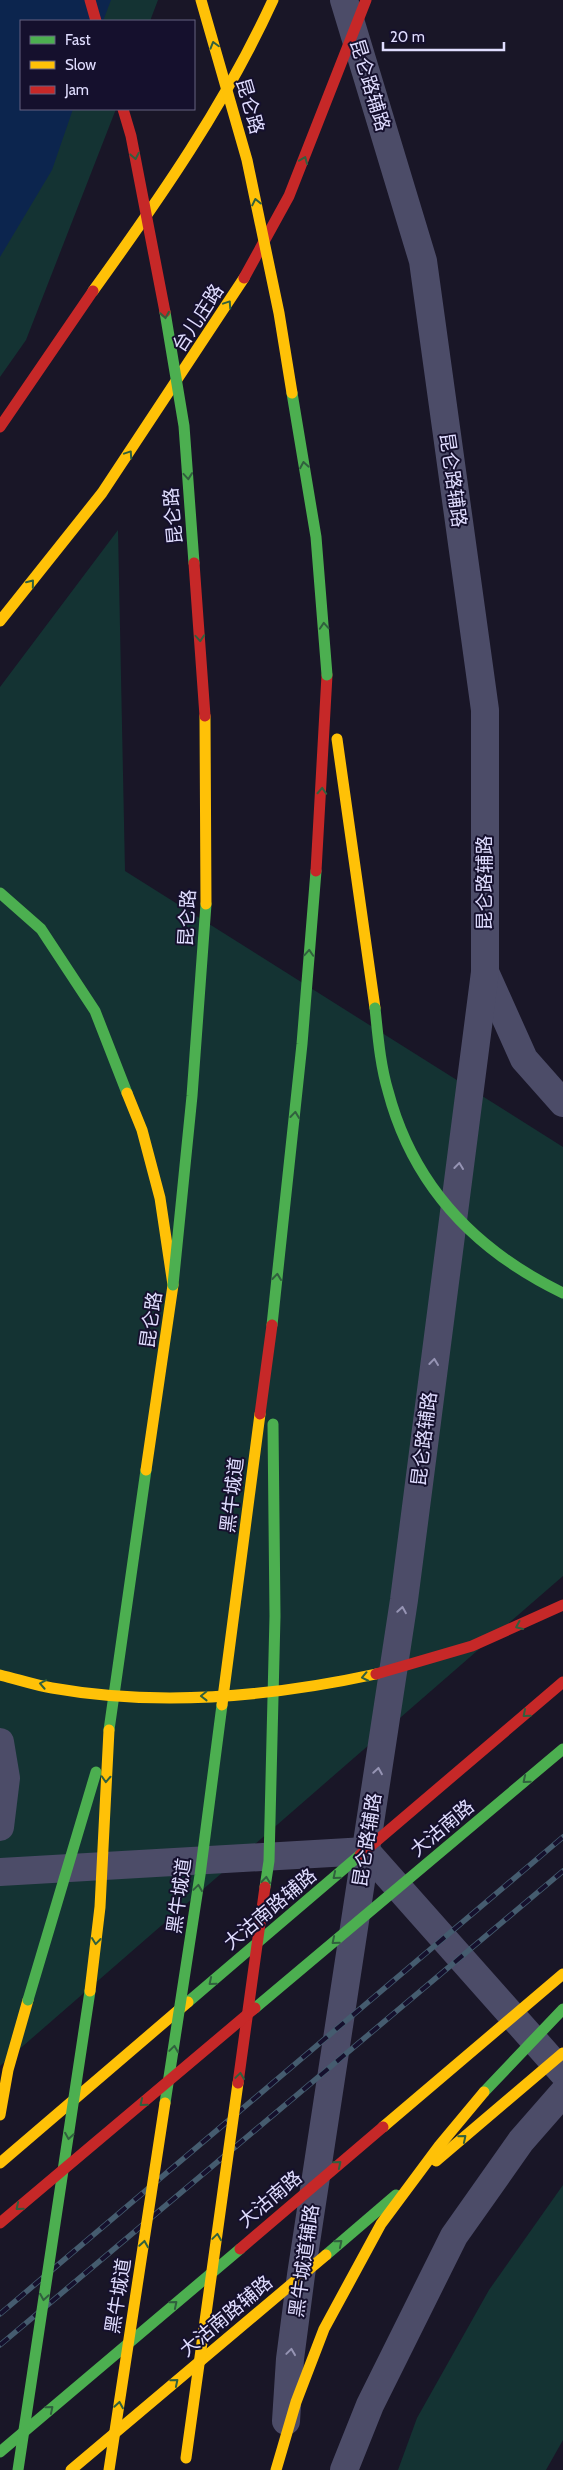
<svg xmlns="http://www.w3.org/2000/svg" width="563" height="2470" font-family="Cabin,'Noto Sans SC',sans-serif">
<style>
.green{fill:#143333}
.water{fill:#0c254e}
.lines{fill:none;stroke-linecap:round;stroke-linejoin:round}
.street{stroke:#4c4c68;stroke-width:28}
.fast{stroke:#4caf50;stroke-width:11}
.slow{stroke:#ffc107;stroke-width:11}
.jam{stroke:#c62828;stroke-width:11}
.rail-casing{stroke:#455c6f;stroke-width:5.5}
.rail{stroke:#15102d;stroke-width:4;stroke-dasharray:11;stroke-linecap:butt}
.fast-bridge{stroke:#4caf50;stroke-width:11}
.slow-bridge{stroke:#ffc107;stroke-width:11}
.jam-bridge{stroke:#c62828;stroke-width:11}
.oneway{stroke:#30603e}
.oneway2{stroke:#9694b4}
.labels{text-anchor:middle;dominant-baseline:central;stroke-width:4;stroke-linejoin:round;paint-order:stroke}
.street-label{font-size:19px;fill:#e0ddff;stroke:#15102d}
</style>
<rect width="100%" height="100%" fill="#191627"/>
<g class="green">
<polygon points="0,0 158,0 150,21 21,21 21,109 116,109 26,340 0,377"/>
<polygon points="118,530 125,871 563,1147 563,1576 0,2066 0,687"/>
<polygon points="563,2185 563,2440 546,2470 398,2470 417,2418 489,2290"/>
</g>
<polygon class="water" points="0,0 111,0 103,21 21,21 21,109 73,109 52,170 0,257"/>
<g class="lines">
<g class="street">
<polyline points="485,972 524,1059 563,1103"/>
<polyline points="0,1742 6,1778 0,1827"/>
<polyline points="0,1872 366,1851 563,2073"/>
<polyline points="286,2421 290,2359 301,2275 404,1600 485,972 485,710 423,261 344,0"/>
<polyline points="344,2470 370,2405 454,2236 521,2141 563,2093"/>
</g>
<g class="fast">
<polyline points="0,893 41,929 95,1011 127,1093"/>
<polyline points="272,1325 302,1044 316,871"/>
<polyline points="109,1730 146,1470"/>
<polyline points="188,2002 360,1855"/>
<polyline points="326,2255 396,2195"/>
</g>
<g class="slow">
<path d="M93,291C160,198 225,105 273,0"/>
<polyline points="0,621 102,493 244,278"/>
<polyline points="337,739 375,1008"/>
<polyline points="127,1093 142,1130 160,1198 173,1285 146,1470"/>
<polyline points="0,2115 8,2070 28,2000"/>
<polyline points="436,2161 563,2053"/>
<polyline points="0,2163 188,2002"/>
<polyline points="71,2470 326,2255"/>
</g>
<g class="jam">
<polyline points="90,0 96,21"/>
<polyline points="244,278 289,196 366,0"/>
<polyline points="0,427 93,291"/>
<polyline points="316,871 327,675"/>
<polyline points="360,1855 563,1682"/>
</g>
<g class="rail-casing">
<g id="rail">
<polyline points="0,2314 563,1837"/>
<polyline points="0,2345 563,1871"/>
</g>
</g>
<use href="#rail" class="rail"/>
<g class="fast-bridge">
<polyline points="165,312 184,426 194,563"/>
<polyline points="292,393 316,537 327,675"/>
<path d="M375,1008C378,1036 380,1064 388,1091C413,1186 476,1251 563,1293"/>
<polyline points="173,1285 192,1096 206,904"/>
<polyline points="265,1887 269,1861 275,1616 273,1424"/>
<polyline points="28,2000 96,1772"/>
<polyline points="255,2008 563,1749"/>
<polyline points="484,2092 563,2009"/>
<polyline points="165,2103 200,1875 222,1705"/>
<polyline points="0,2452 240,2249"/>
<polyline points="18,2470 90,1991"/>
</g>
<g class="slow-bridge">
<polyline points="201,0 247,160 279,313 292,393"/>
<polyline points="205,716 206,904"/>
<path d="M0,1675C17,1679 34,1685 52,1688C159,1707 270,1697 376,1674"/>
<polyline points="222,1705 260,1414"/>
<polyline points="90,1991 100,1907 109,1730"/>
<polyline points="383,2127 563,1974"/>
<polyline points="186,2458 238,2083"/>
<polyline points="109,2470 165,2103"/>
<polyline points="276,2470 296,2402 324,2329 381,2224 439,2146 484,2092"/>
</g>
<g class="jam-bridge">
<polyline points="123,109 131,136 165,312"/>
<polyline points="194,563 205,716"/>
<polyline points="260,1414 272,1325"/>
<polyline points="376,1674 472,1646 563,1605"/>
<polyline points="238,2083 265,1887"/>
<polyline points="0,2223 255,2008"/>
<polyline points="240,2249 383,2127"/>
</g>
</g>
<defs><path id="oneway-chevron" d="M-2-3.5L2.5 0L-2 3.5" fill="none" stroke-width="1.6" stroke-linecap="round" stroke-linejoin="round" transform="scale(1.25)"/></defs>
<g class="oneway">
<use href="#oneway-chevron" transform="translate(214 45) rotate(-106)"/>
<use href="#oneway-chevron" transform="translate(135 156) rotate(79)"/>
<use href="#oneway-chevron" transform="translate(304 160) rotate(-68)"/>
<use href="#oneway-chevron" transform="translate(256 202) rotate(-102)"/>
<use href="#oneway-chevron" transform="translate(228 304) rotate(-56)"/>
<use href="#oneway-chevron" transform="translate(165 315) rotate(81)"/>
<use href="#oneway-chevron" transform="translate(129 454) rotate(-56)"/>
<use href="#oneway-chevron" transform="translate(304 465) rotate(-100)"/>
<use href="#oneway-chevron" transform="translate(188 476) rotate(85)"/>
<use href="#oneway-chevron" transform="translate(31 583) rotate(-51)"/>
<use href="#oneway-chevron" transform="translate(324 626) rotate(-94)"/>
<use href="#oneway-chevron" transform="translate(200 638) rotate(86)"/>
<use href="#oneway-chevron" transform="translate(322 791) rotate(-87)"/>
<use href="#oneway-chevron" transform="translate(309 953) rotate(-86)"/>
<use href="#oneway-chevron" transform="translate(295 1115) rotate(-84)"/>
<use href="#oneway-chevron" transform="translate(277 1277) rotate(-84)"/>
<use href="#oneway-chevron" transform="translate(519 1626) rotate(156)"/>
<use href="#oneway-chevron" transform="translate(365 1677) rotate(168)"/>
<use href="#oneway-chevron" transform="translate(43 1684) rotate(-169)"/>
<use href="#oneway-chevron" transform="translate(204 1696) rotate(179)"/>
<use href="#oneway-chevron" transform="translate(526 1714) rotate(139)"/>
<use href="#oneway-chevron" transform="translate(106 1779) rotate(93)"/>
<use href="#oneway-chevron" transform="translate(526 1780) rotate(140)"/>
<use href="#oneway-chevron" transform="translate(336 1876) rotate(140)"/>
<use href="#oneway-chevron" transform="translate(266 1880) rotate(-83)"/>
<use href="#oneway-chevron" transform="translate(198 1888) rotate(-82)"/>
<use href="#oneway-chevron" transform="translate(96 1941) rotate(97)"/>
<use href="#oneway-chevron" transform="translate(335 1941) rotate(140)"/>
<use href="#oneway-chevron" transform="translate(212 1982) rotate(140)"/>
<use href="#oneway-chevron" transform="translate(174 2049) rotate(-82)"/>
<use href="#oneway-chevron" transform="translate(240 2076) rotate(-82)"/>
<use href="#oneway-chevron" transform="translate(143 2103) rotate(140)"/>
<use href="#oneway-chevron" transform="translate(69 2136) rotate(99)"/>
<use href="#oneway-chevron" transform="translate(463 2138) rotate(-40)"/>
<use href="#oneway-chevron" transform="translate(338 2164) rotate(-40)"/>
<use href="#oneway-chevron" transform="translate(19 2207) rotate(140)"/>
<use href="#oneway-chevron" transform="translate(217 2237) rotate(-82)"/>
<use href="#oneway-chevron" transform="translate(339 2243) rotate(-40)"/>
<use href="#oneway-chevron" transform="translate(144 2244) rotate(-81)"/>
<use href="#oneway-chevron" transform="translate(44 2297) rotate(99)"/>
<use href="#oneway-chevron" transform="translate(174 2304) rotate(-40)"/>
<use href="#oneway-chevron" transform="translate(175 2382) rotate(-40)"/>
<use href="#oneway-chevron" transform="translate(119 2405) rotate(-81)"/>
<use href="#oneway-chevron" transform="translate(50 2409) rotate(-40)"/>
</g>
<g class="oneway2">
<use href="#oneway-chevron" transform="translate(459 1166) rotate(-83)"/>
<use href="#oneway-chevron" transform="translate(434 1362) rotate(-83)"/>
<use href="#oneway-chevron" transform="translate(402 1610) rotate(-81)"/>
<use href="#oneway-chevron" transform="translate(378 1771) rotate(-81)"/>
<use href="#oneway-chevron" transform="translate(291 2352) rotate(-82)"/>
</g>
<g class="labels">
<g class="street-label">
<text transform="translate(370 85) rotate(73)">昆仑路辅路</text>
<text transform="translate(250 106) rotate(74)">昆仑路</text>
<text transform="translate(198 318) rotate(-57)">台儿庄路</text>
<text transform="translate(453 480) rotate(82)">昆仑路辅路</text>
<text transform="translate(173 516) rotate(-95)">昆仑路</text>
<text transform="translate(484 883) rotate(-90)">昆仑路辅路</text>
<text transform="translate(187 918) rotate(-87)">昆仑路</text>
<text transform="translate(151 1320) rotate(-82)">昆仑路</text>
<text transform="translate(424 1439) rotate(-83)">昆仑路辅路</text>
<text transform="translate(232 1495) rotate(-83)">黑牛城道</text>
<text transform="translate(442 1828) rotate(-40)">大沽南路</text>
<text transform="translate(367 1840) rotate(-81)">昆仑路辅路</text>
<text transform="translate(179 1896) rotate(-82)">黑牛城道</text>
<text transform="translate(270 1909) rotate(-40)">大沽南路辅路</text>
<text transform="translate(270 2199) rotate(-40)">大沽南路</text>
<text transform="translate(304 2261) rotate(-82)">黑牛城道辅路</text>
<text transform="translate(118 2296) rotate(-81)">黑牛城道</text>
<text transform="translate(226 2316) rotate(-40)">大沽南路辅路</text>
</g>
</g>
<rect x="20" y="20" width="175" height="90" fill="#15102d" stroke="#666281"/>
<rect x="30" y="36" width="25" height="8" fill="#4caf50" stroke="#666281"/>
<text x="65" y="45" font-size="15" fill="#e0ddff">Fast</text>
<rect x="30" y="61" width="25" height="8" fill="#ffc107" stroke="#666281"/>
<text x="65" y="70" font-size="15" fill="#e0ddff">Slow</text>
<rect x="30" y="86" width="25" height="8" fill="#c62828" stroke="#666281"/>
<text x="65" y="95" font-size="15" fill="#e0ddff">Jam</text>
<path d="M383 42v8h121v-8" fill="none" stroke="#e0ddff" stroke-width="2.5"/>
<text x="390" y="42" font-size="15" fill="#e0ddff" stroke="#15102d" stroke-width="4" paint-order="stroke">20 m</text>
</svg>
